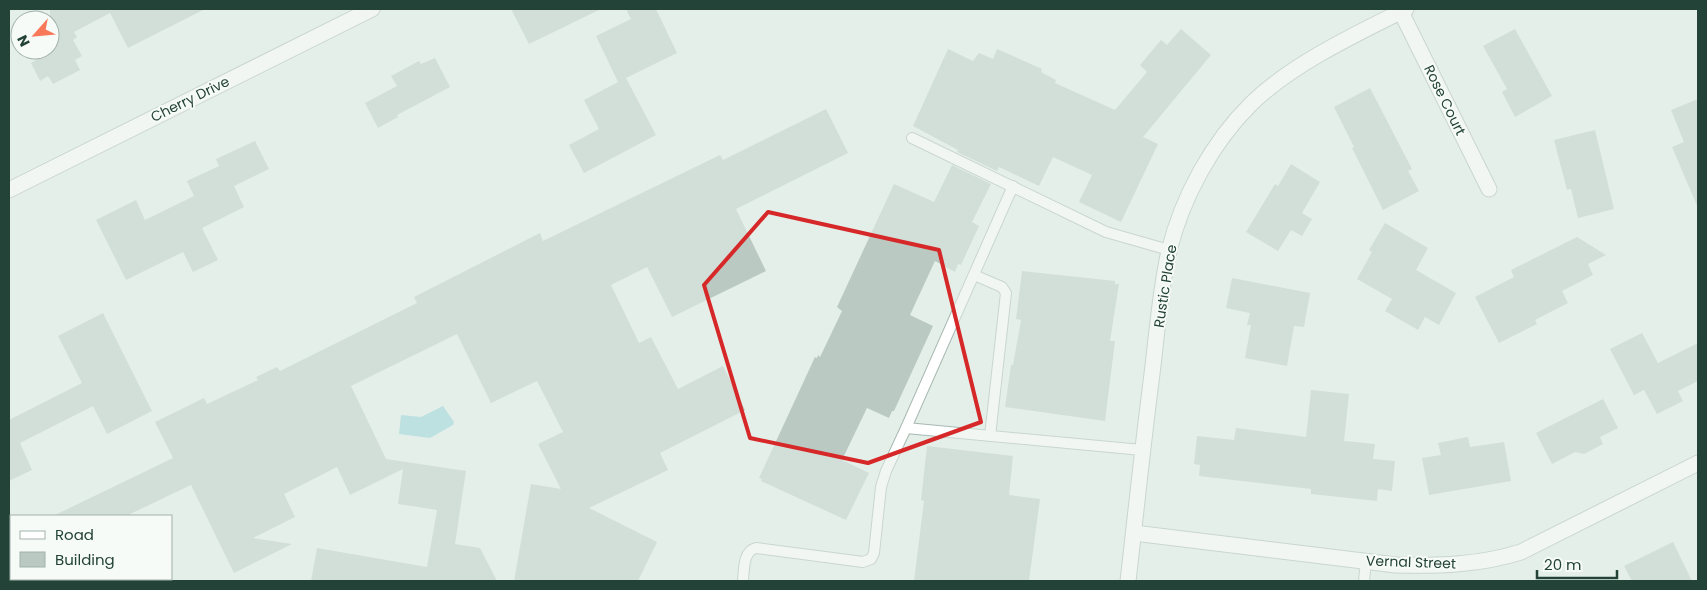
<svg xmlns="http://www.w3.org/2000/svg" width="1707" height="590" font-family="Poppins,sans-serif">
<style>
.water{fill:#8cced5}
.building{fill:#bacac3}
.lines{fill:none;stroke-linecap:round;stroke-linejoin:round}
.service-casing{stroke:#a7b8b1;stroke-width:12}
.minor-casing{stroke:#a7b8b1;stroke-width:17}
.service{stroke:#fff;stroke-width:10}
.minor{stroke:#fff;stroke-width:15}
.marked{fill:none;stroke:#d62828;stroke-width:4;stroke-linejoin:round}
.labels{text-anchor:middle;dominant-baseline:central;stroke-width:4;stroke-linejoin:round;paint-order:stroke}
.street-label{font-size:14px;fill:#234238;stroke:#f6fbf8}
</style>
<rect width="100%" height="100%" fill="#e5efea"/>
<polygon class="water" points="443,406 454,422 453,425 430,438 399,434 401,415 421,417"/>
<g class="building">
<polygon points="50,9 205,9 128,48 110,13 74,32 77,37 73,40 82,56 75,60 80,70 53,84 48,76 40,81 31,63 36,60 30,50 50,50"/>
<polygon points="511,9 601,9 529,44"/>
<polygon points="626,9 656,9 677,53 626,78 656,135 584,173 569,145 599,129 584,100 618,82 596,36 631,19"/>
<polygon points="1181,29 1211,55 1143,137 1158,144 1121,222 1079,202 1092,175 1053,157 1039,186 999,167 997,171 957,152 958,150 913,126 948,49 973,61 979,53 993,59 997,49 1042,69 1041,72 1056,80 1055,83 1115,110 1147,72 1140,65 1161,40 1167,45"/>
<polygon points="1515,29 1552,96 1515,117 1502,92 1507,89 1483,46"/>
<polygon points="435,58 450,87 397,115 398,117 378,128 365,103 397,86 391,76 419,61 421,64"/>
<polygon points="1370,88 1412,169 1408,171 1419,191 1383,210 1352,148 1354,147 1334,107"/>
<polygon points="1698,99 1698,208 1672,147 1684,142 1671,110"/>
<polygon points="826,109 848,153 736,209 766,271 672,317 647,267 611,285 639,343 651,337 678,389 723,366 745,410 660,453 668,470 589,508 657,542 638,581 514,581 531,484 561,489 538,444 563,432 537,381 491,403 457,334 351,386 386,459 466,471 455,544 480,548 497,581 311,581 317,548 427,567 437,510 398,504 403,469 350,495 337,467 284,494 295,517 253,538 292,544 234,573 191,485 126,516 53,516 173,458 155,422 204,398 207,404 258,380 256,377 277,367 280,371 417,303 414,297 540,233 543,241 720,155 723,160"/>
<polygon points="1595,130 1614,209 1578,218 1571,189 1567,190 1554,140"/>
<polygon points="255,141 269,169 234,186 244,207 202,228 218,260 193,272 183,252 126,280 96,220 136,200 145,220 194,196 187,181 219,166 216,159"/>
<polygon points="1291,164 1320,182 1302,213 1312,219 1302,236 1291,230 1278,251 1246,232 1275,184 1278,186"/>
<polygon points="952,165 991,184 972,222 979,226 961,265 958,264 955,272 935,261 910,315 933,326 894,411 892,411 889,418 867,408 842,460 869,473 846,520 761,481 762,479 759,478 815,357 817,358 818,355 820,357 842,311 837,307 894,184 934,202"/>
<polygon points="1385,223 1428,248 1416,270 1456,293 1439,325 1425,317 1418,330 1385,311 1392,299 1357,279 1372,252 1369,250"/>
<polygon points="1577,237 1606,255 1588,264 1593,275 1562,291 1568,303 1535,320 1537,324 1499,343 1475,297 1514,277 1511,270"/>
<polygon points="1022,271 1115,281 1115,284 1119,284 1110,341 1115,341 1105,421 1005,407 1011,365 1013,365 1021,320 1016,319"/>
<polygon points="1232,278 1310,293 1304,327 1294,326 1287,366 1245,358 1251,325 1247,325 1250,313 1226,308"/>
<polygon points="103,313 152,411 107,434 93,406 20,443 32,470 9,481 9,420 82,383 58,336"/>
<polygon points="1642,333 1658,363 1698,343 1698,381 1678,391 1683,401 1657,414 1644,390 1634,395 1610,349"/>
<polygon points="1311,390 1349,394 1344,441 1375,444 1373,459 1395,461 1392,491 1378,489 1377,501 1311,494 1311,489 1199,476 1200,465 1194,464 1197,436 1234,440 1236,428 1306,437"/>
<polygon points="1603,399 1618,428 1600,437 1603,444 1584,454 1575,452 1552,464 1536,433"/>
<polygon points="1468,437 1470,447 1504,442 1511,481 1429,495 1422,458 1441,455 1438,443"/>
<polygon points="927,446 1013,456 1009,495 1040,499 1029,581 914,581 924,501 921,500"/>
<polygon points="1673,542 1692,581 1632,581 1624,566"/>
</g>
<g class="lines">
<g class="service-casing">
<g id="service">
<polyline points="912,138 1106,232 1169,250"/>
<polyline points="974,275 1002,287 1006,293 990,436"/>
<polyline points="906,428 1142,450"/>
<path d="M743,581C744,570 743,551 756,548L863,562L871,559L874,553L881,487L886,471L906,428L1013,186"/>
<polyline points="1364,581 1366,561"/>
</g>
</g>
<g class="minor-casing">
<g id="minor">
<polyline points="1401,12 1489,189"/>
<polyline points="9,190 372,9"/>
<path d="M1134,533L1396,565C1439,566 1480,565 1521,552L1698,463"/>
<path d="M1128,581C1136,512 1143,443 1152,374C1157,333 1160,291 1169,251C1182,198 1212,142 1252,103C1292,64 1356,34 1406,9"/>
</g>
</g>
<use href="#service" class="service"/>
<use href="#minor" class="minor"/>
</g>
<path d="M0 0H1707V590H0ZM768,212L939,250L981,422L868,463L750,438L704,285Z" fill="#e5efea" fill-opacity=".55" fill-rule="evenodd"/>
<path class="marked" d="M768,212L939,250L981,422L868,463L750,438L704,285Z"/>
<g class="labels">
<g class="street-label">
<text transform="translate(190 99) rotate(-26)">Cherry Drive</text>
<text transform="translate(1445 100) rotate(64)">Rose Court</text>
<text transform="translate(1165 286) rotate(-81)">Rustic Place</text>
<text transform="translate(1411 562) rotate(2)">Vernal Street</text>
</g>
</g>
<rect width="1707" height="590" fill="none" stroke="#234238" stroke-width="20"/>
<rect x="10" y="515" width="162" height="65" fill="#f6fbf8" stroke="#a2b1ab"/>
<rect x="20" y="531" width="25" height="8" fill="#ffffff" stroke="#a2b1ab"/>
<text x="55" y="540" font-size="15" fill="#234238">Road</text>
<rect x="20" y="552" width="25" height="15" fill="#bacac3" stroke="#a2b1ab"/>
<text x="55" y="565" font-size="15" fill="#234238">Building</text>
<g transform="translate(35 35) rotate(243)"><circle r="24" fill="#f6fbf8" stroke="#a2b1ab"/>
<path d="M0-4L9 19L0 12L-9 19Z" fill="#f8795a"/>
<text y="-8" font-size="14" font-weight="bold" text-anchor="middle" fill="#234238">N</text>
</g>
<path d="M1537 570v8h80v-8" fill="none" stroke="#234238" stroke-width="2.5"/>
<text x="1544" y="570" font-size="15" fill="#234238" stroke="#f6fbf8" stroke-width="4" paint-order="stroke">20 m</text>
</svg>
